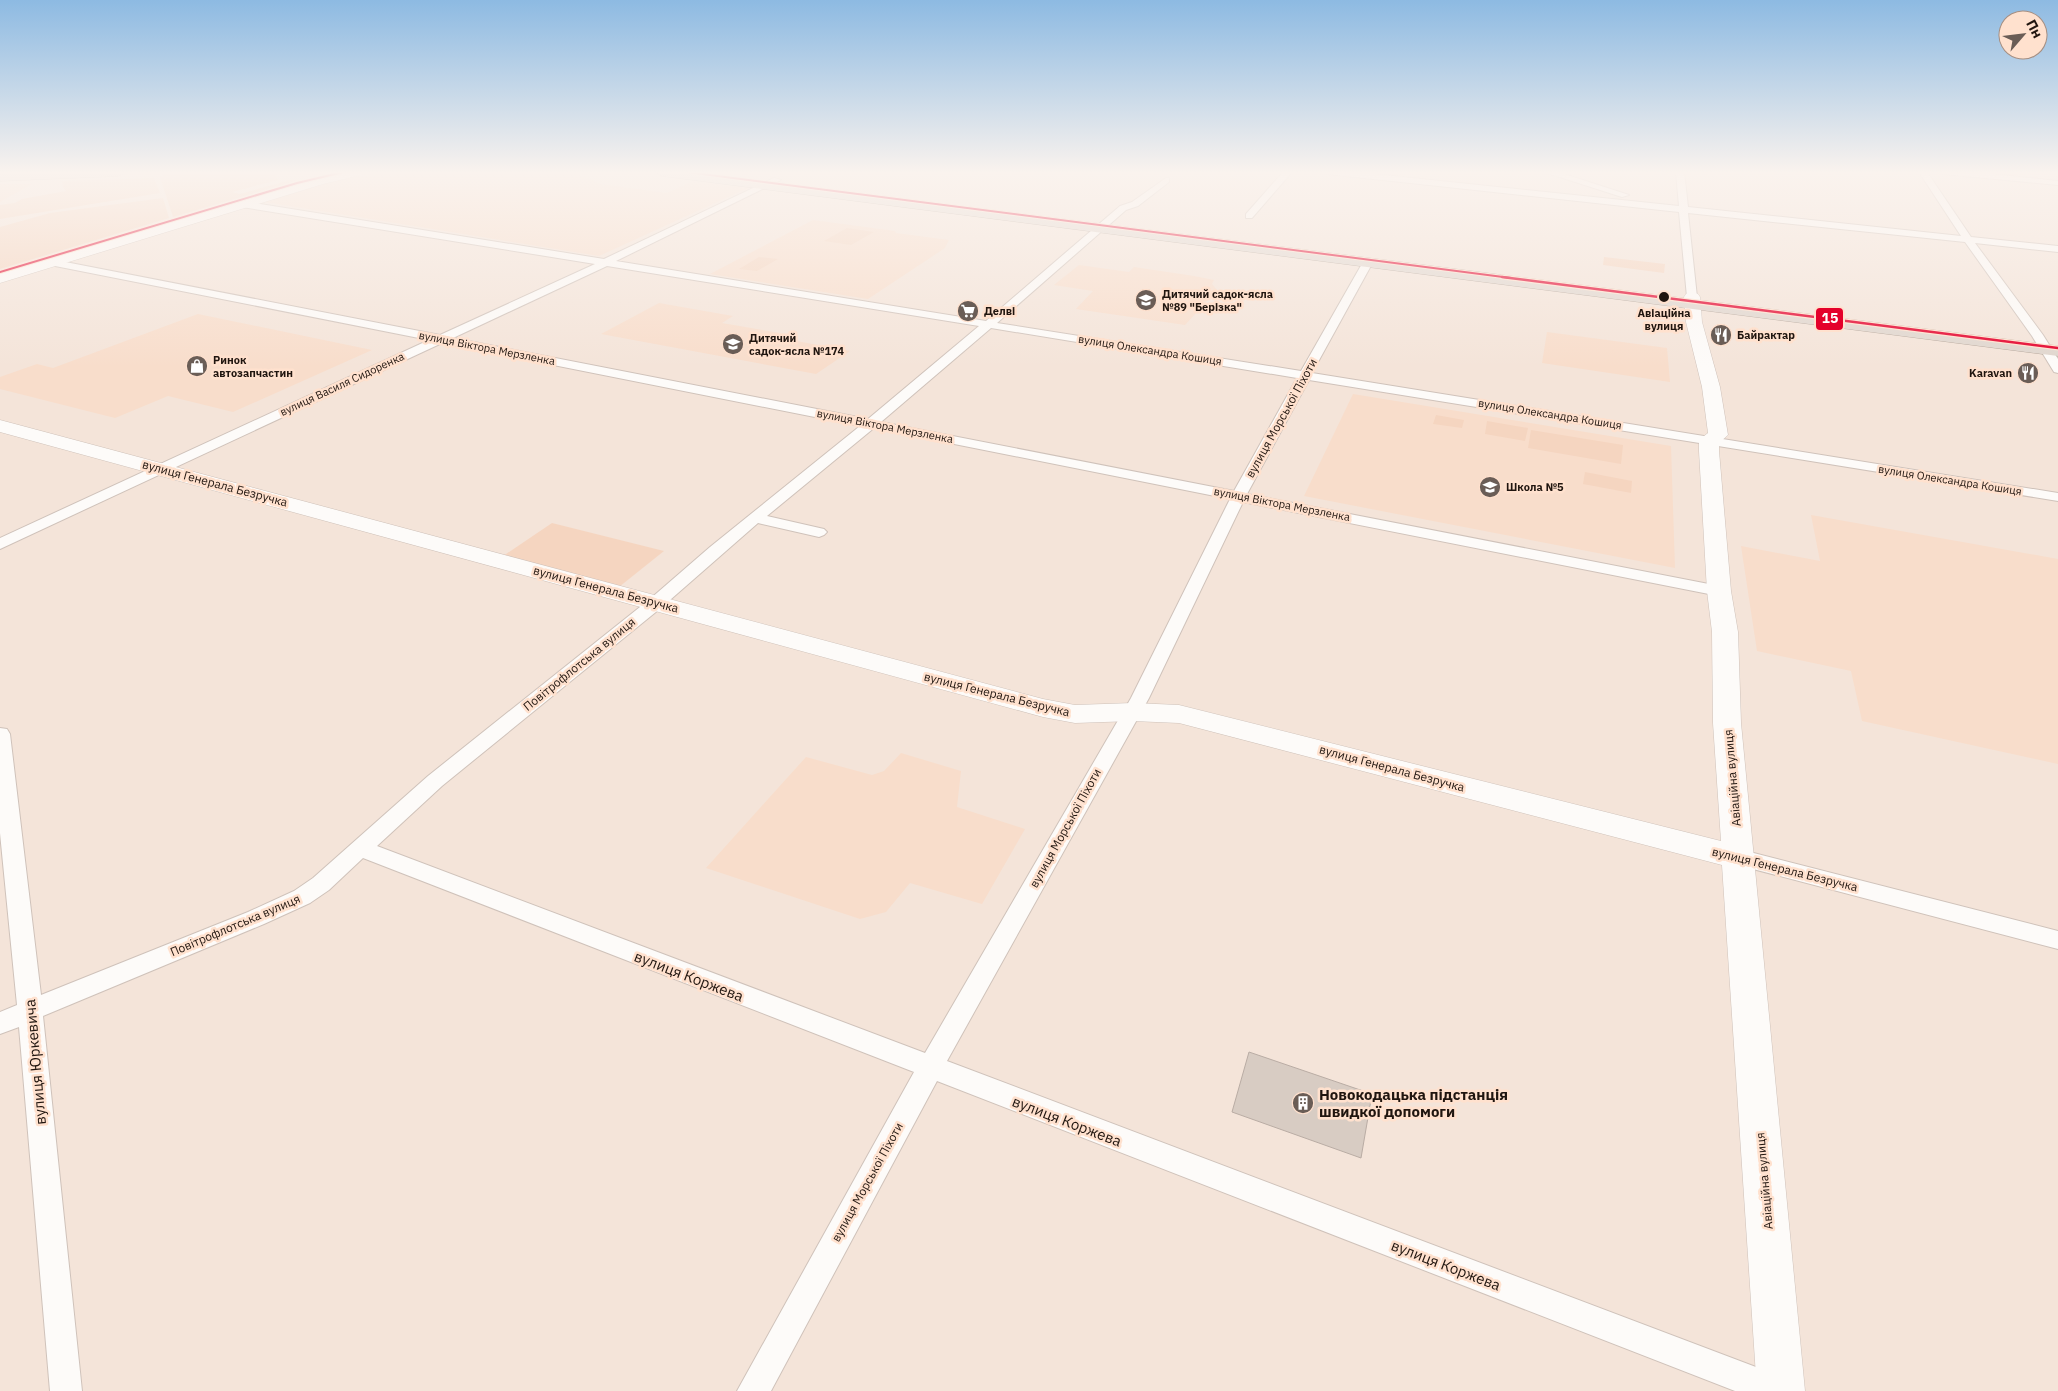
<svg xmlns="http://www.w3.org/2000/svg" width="2058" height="1391" font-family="'IBM Plex Sans',sans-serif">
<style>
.built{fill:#f8ddcb}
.green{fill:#f5d5c0}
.building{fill:#d8ccc3;stroke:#b9aca4}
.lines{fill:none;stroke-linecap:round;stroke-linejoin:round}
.street-casing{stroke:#cfc2ba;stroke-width:2}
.secondary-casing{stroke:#cfc2ba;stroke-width:1}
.highway-casing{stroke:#af9f93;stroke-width:1}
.street{fill:#fdfbf9;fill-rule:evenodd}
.secondary{fill:#fdfbf9;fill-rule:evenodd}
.highway{fill:#e0d6ce;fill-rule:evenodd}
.tram-1-far1-casing{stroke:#ffe1ce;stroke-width:4}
.tram-1-casing{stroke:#ffe1ce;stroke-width:5}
.tram-1-far1{stroke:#e4002b;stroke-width:2}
.tram-1{stroke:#e4002b;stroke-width:2.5}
.stop-dot{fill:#20150f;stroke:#ffe1ce;stroke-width:2}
.labels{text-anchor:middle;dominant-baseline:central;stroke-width:5;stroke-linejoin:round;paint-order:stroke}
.far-poi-label{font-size:11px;font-weight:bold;fill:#20150f;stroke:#ffe1ce;text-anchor:start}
.far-stop-label{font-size:11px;font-weight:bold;fill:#20150f;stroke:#ffe1ce}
.far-street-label{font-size:11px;fill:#20150f;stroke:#ffe1ce}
.street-label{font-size:12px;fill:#20150f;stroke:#ffe1ce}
.near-street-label{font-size:15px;fill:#20150f;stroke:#ffe1ce}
.near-poi-label{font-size:15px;font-weight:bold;fill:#20150f;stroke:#ffe1ce;text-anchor:start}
.line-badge{stroke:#ffe1ce;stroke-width:2}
.badge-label{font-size:14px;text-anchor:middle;font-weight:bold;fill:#fff}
</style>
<rect width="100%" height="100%" fill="#f4e4d9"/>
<g class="built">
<polygon points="410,172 486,172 485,175 516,172 573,172 600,184 667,193 693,181 748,188 599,256 265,202 334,181 366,176"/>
<polygon points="0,184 32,184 0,202"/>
<polygon points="813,220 895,231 896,233 949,240 945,248 868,299 710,274"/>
<polygon points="1079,265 1129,272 1134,267 1194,276 1214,280 1212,284 1217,290 1185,325 1076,309 1093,291 1054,285"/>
<polygon points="659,303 733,316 722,323 780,333 775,337 850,351 816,374 601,334"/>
<polygon points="198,314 372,350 233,412 168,396 115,418 0,389 0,377 37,364 53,368"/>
<polygon points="1547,332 1667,348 1670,382 1542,363"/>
<polygon points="1353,394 1671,446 1675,568 1304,496"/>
<polygon points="1811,515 2058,559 2058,764 1862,721 1851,671 1757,651 1741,546 1820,561"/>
<polygon points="901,753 961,771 957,807 1025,829 982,904 910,883 886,912 860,919 706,868 806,757 872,775 884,771"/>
</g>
<g class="green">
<polygon points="214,172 273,172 278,180 232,192 240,194 290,180 298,180 173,217 160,177 165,174"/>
<polygon points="154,178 160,193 0,219 0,205 15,203 22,199 66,191 63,187 62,181"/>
<polygon points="163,198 169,218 0,269 0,227 50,213"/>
<polygon points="847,228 874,232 851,245 824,241"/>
<polygon points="759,257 778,259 757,271 739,269"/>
<polygon points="1604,257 1665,264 1664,273 1603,265"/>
<polygon points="1436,415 1464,420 1462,428 1433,424"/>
<polygon points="1487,421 1528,428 1525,441 1485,434"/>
<polygon points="1531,430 1623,445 1621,464 1528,448"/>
<polygon points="1585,472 1632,481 1631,493 1583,484"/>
<polygon points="552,523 664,551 619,587 503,556"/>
</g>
<polygon class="building" points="1249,1052 1372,1094 1361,1158 1232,1112"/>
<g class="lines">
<g class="street-casing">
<g id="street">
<polygon points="1283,172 1292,172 1252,218 1246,218 1246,214"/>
<polygon points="1323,172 1355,172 1679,206 1676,172 1684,172 1688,207 1961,236 1919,172 1927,172 1971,237 2058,246 2058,252 1975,243 2043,335 2058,359 2058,373 2054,372 2032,336 1965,242 1688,213 1697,297 1692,300 1687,297 1679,212 1327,174"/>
<polygon points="1544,172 1558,172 1629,195 1622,197"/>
<polygon points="1940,172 1974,172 2058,181 2058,185 1944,174"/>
<path d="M774,178L781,180L616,261L986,321L1120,206L1132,202L1166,178H1169V182L1138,206L1126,210L997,323L1301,371L1363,262L1368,259L1373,262L1312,373L2058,493V501L1309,380L1247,494L1719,586L1725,587L1727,591L1725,595L1719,596L1243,502L1149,698L947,1061L1777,1375L1789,1379L1793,1391H1735L937,1081L771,1391H737L914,1072L363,858L329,890L310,903L264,924L43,1016L82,1391H50L19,1027L0,1034V1012L17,1005L0,833V728L7,729L10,734L41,995L248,912L294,891L313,878L428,776L650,599L710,547L860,426L442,343L0,549V538L429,340L50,265L45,262L50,259L440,335L595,264L242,207L238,204L242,201L604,259ZM607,266L979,326L868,419L453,338ZM991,328L1297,378L1234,491L881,422ZM874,428L1230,499L1131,698L925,1053L377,846L442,786L662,607L758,523L819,537L824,535L827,532L824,529L767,516Z"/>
<polygon points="1738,849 2058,931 2058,949 1730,863 1727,857 1730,851"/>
</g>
</g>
<g class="secondary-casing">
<g id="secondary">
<polygon points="340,172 363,172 361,175 323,184 0,283 0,273"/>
<polygon points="1692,292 1698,294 1700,297 1702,322 1720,387 1728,435 1719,443 1719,451 1731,591 1738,632 1741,723 1805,1391 1757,1391 1722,865 1179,723 1133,721 1075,723 1043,717 0,432 0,420 1043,699 1075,705 1133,703 1179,705 1721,841 1713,723 1712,632 1707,591 1699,451 1699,440 1708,433 1702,387 1686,322 1684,297 1686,294"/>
</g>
</g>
<g class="highway-casing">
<g id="highway">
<polygon points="22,172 125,172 119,176 0,181 0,173"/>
<polygon points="656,172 694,172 2058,346 2058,356 662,176"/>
</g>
</g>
<use href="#street" class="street"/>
<use href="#secondary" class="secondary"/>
<use href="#highway" class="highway"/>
<g class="tram-1-far1-casing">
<g id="tram-1-far1">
<polyline points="687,172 1511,278"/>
<polyline points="0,272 297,183 343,172"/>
</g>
</g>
<g class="tram-1-casing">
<polyline id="tram-1" points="1502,277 2058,348"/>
</g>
<use href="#tram-1-far1" class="tram-1-far1"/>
<use href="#tram-1" class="tram-1"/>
</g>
<linearGradient id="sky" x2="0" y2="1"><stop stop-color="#8dbae2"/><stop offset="0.47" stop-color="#faf3ee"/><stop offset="1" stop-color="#faf3ee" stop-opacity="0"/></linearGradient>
<rect width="2058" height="367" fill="url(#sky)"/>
<defs>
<g id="school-disc" transform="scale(1.125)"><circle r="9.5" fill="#6a5d56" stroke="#ffe1ce"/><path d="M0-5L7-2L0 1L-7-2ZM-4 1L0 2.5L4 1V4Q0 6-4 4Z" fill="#fff"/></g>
<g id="supermarket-disc" transform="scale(1.125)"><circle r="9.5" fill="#6a5d56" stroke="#ffe1ce"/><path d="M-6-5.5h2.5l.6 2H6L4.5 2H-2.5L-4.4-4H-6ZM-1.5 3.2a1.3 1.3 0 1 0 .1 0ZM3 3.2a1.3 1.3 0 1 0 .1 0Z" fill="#fff"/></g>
<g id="restaurant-disc" transform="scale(1.125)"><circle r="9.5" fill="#6a5d56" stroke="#ffe1ce"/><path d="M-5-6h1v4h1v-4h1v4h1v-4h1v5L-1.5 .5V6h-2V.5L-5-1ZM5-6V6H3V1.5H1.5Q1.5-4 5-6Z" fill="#fff"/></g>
<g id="shop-disc" transform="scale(1.125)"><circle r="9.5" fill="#6a5d56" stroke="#ffe1ce"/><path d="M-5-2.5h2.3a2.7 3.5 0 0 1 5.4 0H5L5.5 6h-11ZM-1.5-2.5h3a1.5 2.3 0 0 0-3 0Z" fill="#fff"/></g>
<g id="building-disc" transform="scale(1.125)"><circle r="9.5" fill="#6a5d56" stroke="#ffe1ce"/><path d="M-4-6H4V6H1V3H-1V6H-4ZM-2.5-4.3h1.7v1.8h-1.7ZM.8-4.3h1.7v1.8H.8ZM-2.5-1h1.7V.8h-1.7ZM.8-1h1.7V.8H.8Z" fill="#fff"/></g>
</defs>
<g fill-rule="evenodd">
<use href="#school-disc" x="1146" y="300"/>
<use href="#supermarket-disc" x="968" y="311"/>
<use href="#restaurant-disc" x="1721" y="335"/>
<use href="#school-disc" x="733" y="344"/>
<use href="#shop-disc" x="197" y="366"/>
<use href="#restaurant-disc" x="2028" y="373"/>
<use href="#school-disc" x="1490" y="487"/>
<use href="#building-disc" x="1303" y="1103"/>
</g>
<circle class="stop-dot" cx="1664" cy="297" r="6"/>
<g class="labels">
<g class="far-poi-label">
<text x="1162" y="294">Дитячий садок-ясла<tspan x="1162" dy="13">№89 "Берізка"</tspan></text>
<text x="984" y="311">Делві</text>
<text x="1737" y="335">Байрактар</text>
<text x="749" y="338">Дитячий<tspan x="749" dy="13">садок-ясла №174</tspan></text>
<text x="213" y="360">Ринок<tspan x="213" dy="13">автозапчастин</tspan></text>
<text x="2012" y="373" text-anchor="end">Karavan</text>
<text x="1506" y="487">Школа №5</text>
</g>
<g class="far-stop-label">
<text x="1664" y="313">Авіаційна<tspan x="1664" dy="13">вулиця</tspan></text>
</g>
<g class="far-street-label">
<text transform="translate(487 348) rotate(11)">вулиця Віктора Мерзленка</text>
<text transform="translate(1150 350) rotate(9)">вулиця Олександра Кошиця</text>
<text transform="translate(342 384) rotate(-25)">вулиця Василя Сидоренка</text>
<text transform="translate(1550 414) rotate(9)">вулиця Олександра Кошиця</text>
<text transform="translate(885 426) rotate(11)">вулиця Віктора Мерзленка</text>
<text transform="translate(1950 480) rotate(9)">вулиця Олександра Кошиця</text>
<text transform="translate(1282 504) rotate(11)">вулиця Віктора Мерзленка</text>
</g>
<g class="street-label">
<text transform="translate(1281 418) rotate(-61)">вулиця Морської Піхоти</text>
<text transform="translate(215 483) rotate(15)">вулиця Генерала Безручка</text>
<text transform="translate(606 589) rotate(15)">вулиця Генерала Безручка</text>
<text transform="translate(579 664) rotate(-39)">Повітрофлотська вулиця</text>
<text transform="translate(997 694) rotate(14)">вулиця Генерала Безручка</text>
<text transform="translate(1392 768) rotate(15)">вулиця Генерала Безручка</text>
<text transform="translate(1732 778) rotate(-95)">Авіаційна вулиця</text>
<text transform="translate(1065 828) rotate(-61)">вулиця Морської Піхоти</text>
<text transform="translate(1785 869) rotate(14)">вулиця Генерала Безручка</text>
<text transform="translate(235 925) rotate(-23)">Повітрофлотська вулиця</text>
<text transform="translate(1764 1181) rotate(-95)">Авіаційна вулиця</text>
<text transform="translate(867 1182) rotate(-61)">вулиця Морської Піхоти</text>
</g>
<g class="near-street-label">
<text transform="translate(689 976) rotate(21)">вулиця Коржева</text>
<text transform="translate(35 1062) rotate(-95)">вулиця Юркевича</text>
<text transform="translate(1067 1121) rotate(21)">вулиця Коржева</text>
<text transform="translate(1446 1265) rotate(21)">вулиця Коржева</text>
</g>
<g class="near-poi-label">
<text x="1319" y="1094">Новокодацька підстанція<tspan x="1319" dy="17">швидкої допомоги</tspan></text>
</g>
</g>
<rect class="line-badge" x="1815" y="307" width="29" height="24" rx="5" fill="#e4002b"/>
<g class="badge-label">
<text x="1830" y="323">15</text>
</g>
<g transform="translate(2023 35) rotate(62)"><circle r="24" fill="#ffe1ce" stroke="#a68f82"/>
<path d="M0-4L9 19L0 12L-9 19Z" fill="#6a5d56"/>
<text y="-8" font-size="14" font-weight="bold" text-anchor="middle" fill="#20150f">Пн</text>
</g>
</svg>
